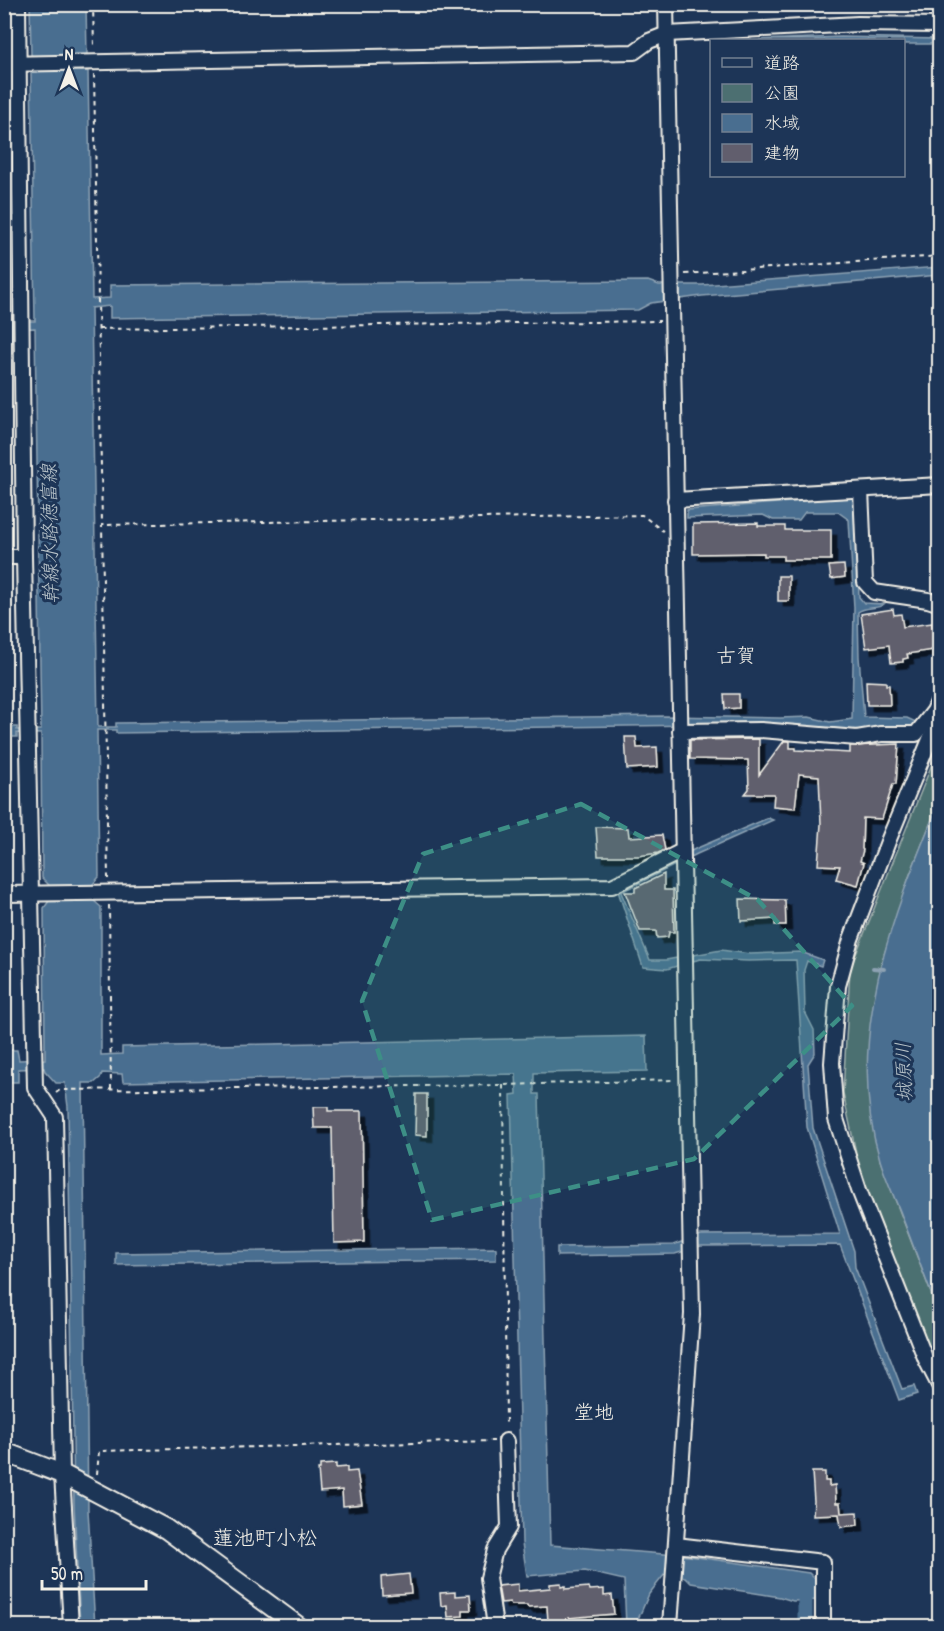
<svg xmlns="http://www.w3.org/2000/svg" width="944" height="1631" font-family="'Patrick Hand','Klee One',sans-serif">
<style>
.green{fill:#4c6f71;stroke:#a0b0ac;stroke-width:1.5}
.water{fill:#496e90;stroke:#8da2b3;stroke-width:1.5}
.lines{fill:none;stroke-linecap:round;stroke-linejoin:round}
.stream{stroke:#8da2b3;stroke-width:4}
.canal{stroke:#496e90;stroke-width:15}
.building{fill:#615e6d;stroke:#f4f1e8;stroke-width:1.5;filter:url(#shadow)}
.minor-casing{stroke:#f4f1e8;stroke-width:18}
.major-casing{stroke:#f4f1e8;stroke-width:22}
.path{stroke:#f4f1e8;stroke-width:2;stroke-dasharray:4.5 4.5;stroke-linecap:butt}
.minor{stroke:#1d3557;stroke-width:14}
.major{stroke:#1d3557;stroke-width:18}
.marked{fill:#3d8f86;fill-opacity:0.2;stroke:#3d8f86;stroke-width:4.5;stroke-dasharray:12 8;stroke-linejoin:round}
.labels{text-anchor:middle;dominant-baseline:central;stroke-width:6;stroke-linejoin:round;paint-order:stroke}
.water-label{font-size:20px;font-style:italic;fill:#b8c3c9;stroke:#1d3557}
.neighbourhood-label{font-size:20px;fill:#f4f1e8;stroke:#1d3557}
.quarter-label{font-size:21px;fill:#f4f1e8;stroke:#1d3557}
</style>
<defs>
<filter id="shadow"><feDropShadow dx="5.5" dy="5.5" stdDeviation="0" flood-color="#0009"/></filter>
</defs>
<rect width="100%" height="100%" fill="#1d3557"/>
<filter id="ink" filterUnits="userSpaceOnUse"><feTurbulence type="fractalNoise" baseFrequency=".0167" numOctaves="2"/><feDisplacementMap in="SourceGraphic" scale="12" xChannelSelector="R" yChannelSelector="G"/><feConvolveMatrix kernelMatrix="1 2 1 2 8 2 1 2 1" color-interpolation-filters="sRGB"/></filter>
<g filter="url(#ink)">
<polygon class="green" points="936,754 939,755 939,802 909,877 882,961 870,1030 880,1160 939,1314 939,1371 931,1354 860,1171 843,1093 850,969"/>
<g class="water">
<path d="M30,5H86L87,55L80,56V71H88L92,299L110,298V285L648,281L659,285H702L939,267V275L702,296L651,303L638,310L110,318V306L91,308L98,727H116V723L665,716L780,718L809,717L830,722L852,719L854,608L849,520L838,512H805L799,520H773L763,515L687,518V510L855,497L859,597L864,603L884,604C877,610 866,606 858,612L859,657L864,717L907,718L918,723L912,730L859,732L773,724L116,733V730H97L99,877L93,884L94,901L101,907V1055L122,1054V1047L646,1036L647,1071L534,1073V1094H539L550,1545L689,1556L809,1573L818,1582V1600L793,1601L780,1597L691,1583L685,1577L664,1575L649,1594L635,1626H626L624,1580L585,1571L527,1576L522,1543L511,1095L517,1094L516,1074L123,1082L122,1074L102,1073L101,1077L94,1083H83L88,1510L95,1626H80L74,1504L68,1107L65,1083H56L45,1071L44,1068L18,1069V1082H4L5,1050H17L19,1060L45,1059L44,908L49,901V885L42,878L41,734L17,733V737H5L4,727H17V730H41L35,328L14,329V342H4L5,307H14V321H35L31,72H37L36,57L31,55Z"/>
<polygon points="841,37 939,39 939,44 904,44 904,40 759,40"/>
<path d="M939,802L940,1026L937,1037L940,1077L939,1314C926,1279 913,1245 900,1211C893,1194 885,1177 880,1160C843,1038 893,914 939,802Z"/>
<polygon points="768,818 773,820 697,854 621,892 650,960 666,960 721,950 750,954 801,952 823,960 821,966 807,961 804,970 805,1012 814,1030 815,1053 808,1064 813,1128 854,1251 855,1267 902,1389 914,1386 917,1394 899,1400 840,1245 701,1246 675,1254 557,1256 557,1247 673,1245 701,1235 840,1234 807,1127 796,960 748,961 700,959 667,969 643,967 618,891 695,849"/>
<polygon points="496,1248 496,1260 116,1265 116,1253"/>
</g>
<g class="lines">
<polyline class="stream" points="873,968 884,969"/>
<polyline class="canal" points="800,1585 805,1586 805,1626"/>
</g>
<g class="building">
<polygon points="758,523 758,526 785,526 785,530 831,530 831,560 783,560 783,556 764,556 764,553 693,554 693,524"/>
<polygon points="844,565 845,577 831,579 829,566"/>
<rect x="778" y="576" width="11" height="25"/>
<polygon points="893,609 894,615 901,614 903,627 932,623 933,627 939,626 939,649 907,654 908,658 903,659 903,662 891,663 889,645 866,648 861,614"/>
<polygon points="866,681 886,682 886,685 889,685 890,705 867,705"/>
<polygon points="724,694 739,694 739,708 725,709"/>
<polygon points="625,737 636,737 637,748 657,747 658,767 627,769"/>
<polygon points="759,739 759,775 784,741 790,741 790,748 796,748 796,750 850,753 850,746 899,744 896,784 893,784 882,819 863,818 862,849 863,850 860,861 864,863 858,885 836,879 840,866 818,865 821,824 819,776 799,774 795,808 773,806 774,794 745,794 749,789 748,760 690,759 690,740"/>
<polygon points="596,827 628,828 629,837 662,835 665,850 658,853 638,856 598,856"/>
<polygon points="664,874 664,890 673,890 674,932 669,932 668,937 657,938 656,931 640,931 625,892 635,892 635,888"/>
<polygon points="740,899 785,900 786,925 775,925 775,919 741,921"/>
<polygon points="416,1094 427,1094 427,1136 415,1135"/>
<polygon points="313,1107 328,1107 328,1111 362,1111 364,1242 334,1243 332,1128 314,1128"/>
<polygon points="336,1464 336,1468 347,1467 347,1472 357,1471 362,1504 343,1506 342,1490 320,1492 318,1469 320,1469 320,1465"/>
<polygon points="812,1472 825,1472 825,1481 829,1481 829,1486 835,1485 836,1503 840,1503 841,1513 857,1512 858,1525 841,1527 839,1514 813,1515 814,1501"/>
<polygon points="409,1574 411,1593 382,1595 381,1577"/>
<polygon points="561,1583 561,1587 565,1586 565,1589 589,1587 590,1590 604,1589 604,1596 612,1595 614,1614 579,1617 569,1618 570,1621 548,1622 547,1606 528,1607 527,1605 511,1605 510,1602 501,1603 498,1586 518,1584 518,1591 550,1588 550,1584"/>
<polygon points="455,1592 455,1596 470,1595 471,1610 463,1610 463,1616 448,1617 447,1605 441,1606 440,1593"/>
</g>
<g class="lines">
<g class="minor-casing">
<g id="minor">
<polyline points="18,4 24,557 35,1087 55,1117 62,1474 71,1626"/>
<polyline points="666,4 692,1314 670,1626"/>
<polyline points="4,64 634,52 649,41 667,34 858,24 940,25"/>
<polyline points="861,490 865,582 874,592 928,600 940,604"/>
<polyline points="675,500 940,485"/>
<polyline points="4,557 24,557"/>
<polyline points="940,715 889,839 851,939 838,986 832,1063 836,1119 859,1190 926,1360 940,1387"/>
<polyline points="680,731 761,730 857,738 881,734 916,734 934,711 940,697"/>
<polyline points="4,894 612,886 682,851"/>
<polyline points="676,1545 823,1562 823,1626"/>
<polyline points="495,1626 488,1578 495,1550 509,1527 506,1441"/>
</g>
</g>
<g class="major-casing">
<polyline id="major" points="4,1452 62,1474 166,1529 298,1626"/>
</g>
<g class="path">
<polyline points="93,4 94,48"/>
<polyline points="94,74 102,525"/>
<polyline points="685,274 940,256"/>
<polyline points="99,329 660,321"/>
<polyline points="108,879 102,525 642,515 663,531"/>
<polyline points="109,905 111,1089"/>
<polyline points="503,1085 506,1427"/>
<polyline points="56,1093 60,1090 503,1085 673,1080"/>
<polyline points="97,1474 99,1451 494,1441"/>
</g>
<use href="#minor" class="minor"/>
<use href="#major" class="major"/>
</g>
</g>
<path class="marked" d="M581,804L758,900L852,1006L694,1159L432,1220L362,1001L423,854Z"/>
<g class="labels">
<g class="water-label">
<text transform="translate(49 534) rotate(-91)">幹線水路徳富線</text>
<text transform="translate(903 1072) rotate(-92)">城原川</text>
</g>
<g class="neighbourhood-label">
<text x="736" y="654">古賀</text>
<text x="594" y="1411">堂地</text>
</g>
<g class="quarter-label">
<text x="265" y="1537">蓮池町小松</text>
</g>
</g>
<rect width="944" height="1631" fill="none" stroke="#1d3557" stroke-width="24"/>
<rect x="12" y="12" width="920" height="1607" fill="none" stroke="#f4f1e8" stroke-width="2" filter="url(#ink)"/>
<rect x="710" y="39" width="195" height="138" fill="#1d3557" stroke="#738091" stroke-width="1.5"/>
<rect x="722" y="58" width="30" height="9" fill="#1d3557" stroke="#738091" stroke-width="1.5"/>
<text x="764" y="69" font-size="18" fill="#f4f1e8">道路</text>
<rect x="722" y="84" width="30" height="18" fill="#4c6f71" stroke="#738091" stroke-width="1.5"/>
<text x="764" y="99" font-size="18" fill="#f4f1e8">公園</text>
<rect x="722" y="114" width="30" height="18" fill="#496e90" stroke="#738091" stroke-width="1.5"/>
<text x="764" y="129" font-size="18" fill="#f4f1e8">水域</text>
<rect x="722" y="144" width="30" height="18" fill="#615e6d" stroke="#738091" stroke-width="1.5"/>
<text x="764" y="159" font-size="18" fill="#f4f1e8">建物</text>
<g transform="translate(69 69)" stroke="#1d3557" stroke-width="4.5" paint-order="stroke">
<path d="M0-4.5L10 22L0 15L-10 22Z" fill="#f4f1e8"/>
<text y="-9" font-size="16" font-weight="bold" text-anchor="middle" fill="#f4f1e8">N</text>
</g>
<path d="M42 1580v9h104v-9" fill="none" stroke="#f4f1e8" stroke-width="3"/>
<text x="51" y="1580" font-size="18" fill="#f4f1e8" stroke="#1d3557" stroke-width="4.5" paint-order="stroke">50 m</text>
</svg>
